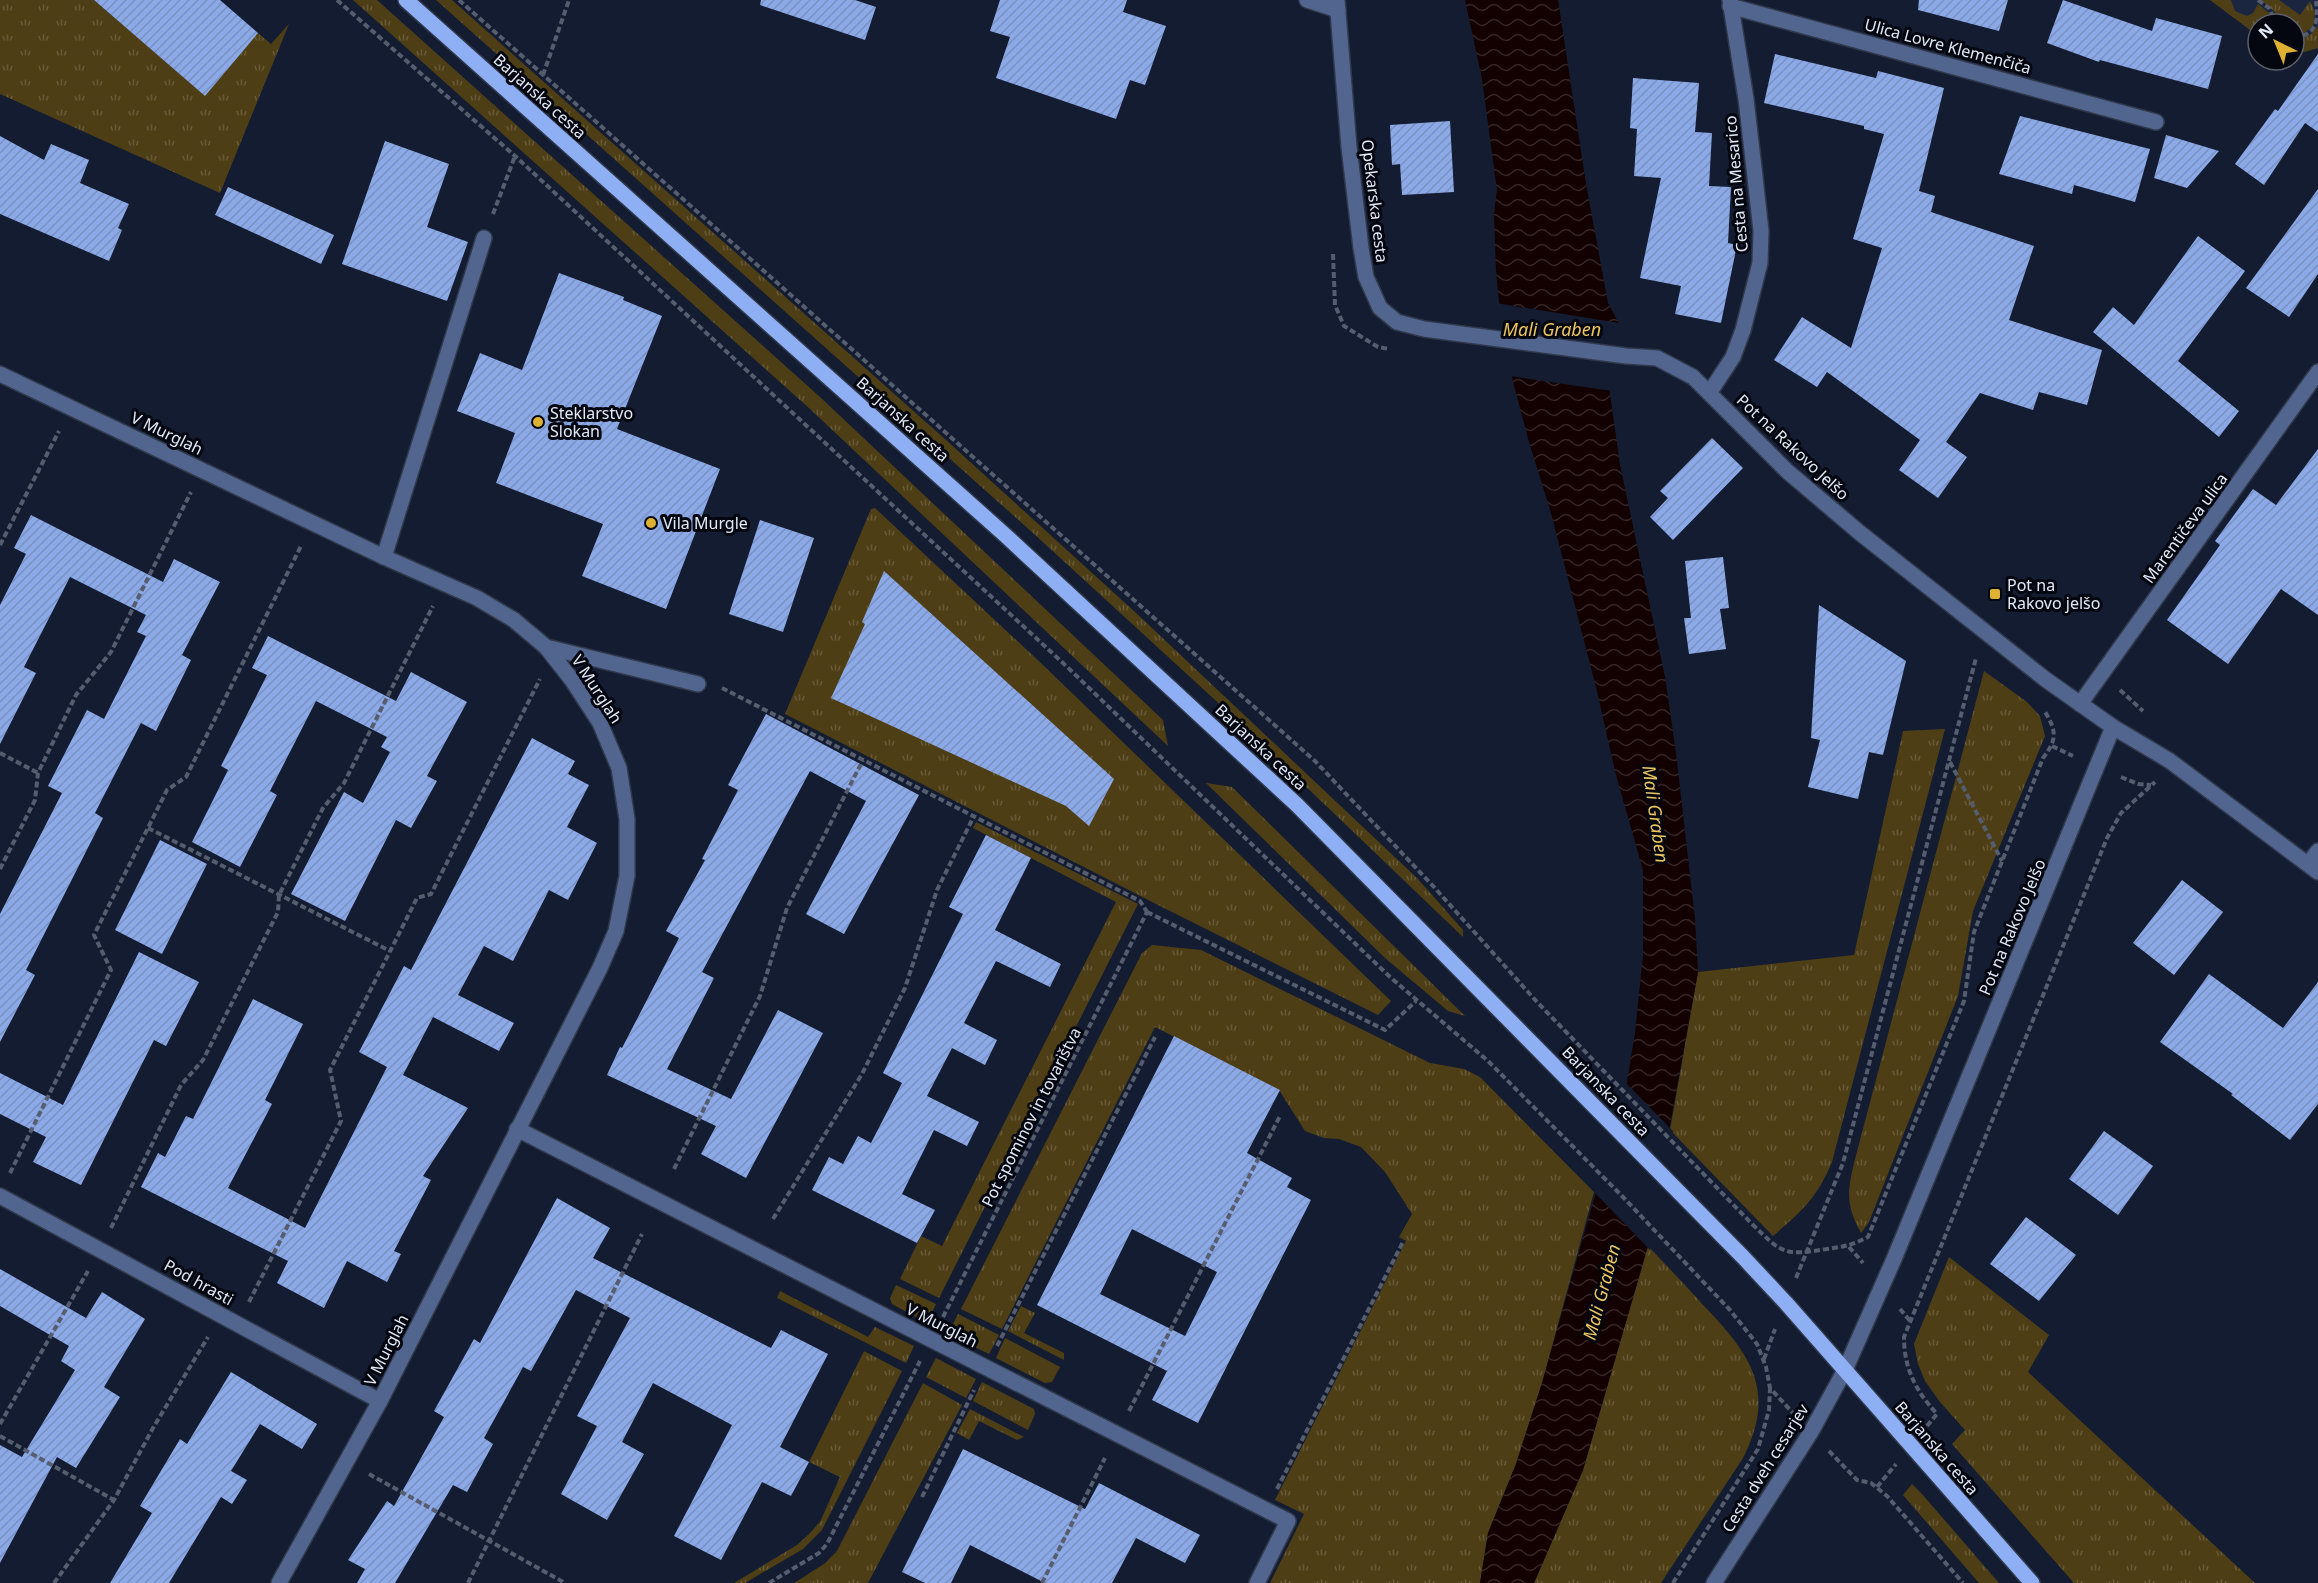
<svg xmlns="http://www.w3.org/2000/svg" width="2318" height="1583" font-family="'Noto Sans',sans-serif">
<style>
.built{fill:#1a2640}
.grass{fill:url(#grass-tufts)}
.water{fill:url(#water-waves)}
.pier{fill:#131c30}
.building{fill:url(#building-hatch);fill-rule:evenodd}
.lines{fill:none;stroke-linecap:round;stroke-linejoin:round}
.service-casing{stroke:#30394c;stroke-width:18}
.minor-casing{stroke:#30394c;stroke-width:18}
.tertiary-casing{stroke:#30394c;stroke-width:18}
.primary-casing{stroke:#30394c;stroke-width:18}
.path{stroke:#555d6f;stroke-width:4;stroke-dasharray:6 3;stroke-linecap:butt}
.service{stroke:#52658f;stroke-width:15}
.minor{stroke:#52658f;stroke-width:15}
.tertiary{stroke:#52658f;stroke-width:15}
.primary{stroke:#8faff5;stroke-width:15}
.poi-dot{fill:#deb133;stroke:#04070f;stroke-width:2}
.labels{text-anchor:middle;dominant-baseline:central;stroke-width:6;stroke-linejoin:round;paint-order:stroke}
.street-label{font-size:16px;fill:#e2e9f7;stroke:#04070f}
.poi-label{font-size:16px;fill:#e2e9f7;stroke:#04070f;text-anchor:start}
.water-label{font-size:18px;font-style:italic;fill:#edc561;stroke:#04070f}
</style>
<defs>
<pattern id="grass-tufts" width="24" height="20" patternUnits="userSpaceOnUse" patternTransform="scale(1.5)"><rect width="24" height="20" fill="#4e3e15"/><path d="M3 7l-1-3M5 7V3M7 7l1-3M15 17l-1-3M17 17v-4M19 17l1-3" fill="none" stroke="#675a38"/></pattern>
<pattern id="water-waves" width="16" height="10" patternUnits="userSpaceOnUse" patternTransform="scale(1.5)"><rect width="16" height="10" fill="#130000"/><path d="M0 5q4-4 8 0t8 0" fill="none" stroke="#352526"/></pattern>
<pattern id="building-hatch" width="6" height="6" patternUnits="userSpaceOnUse" patternTransform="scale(1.5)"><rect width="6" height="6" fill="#8ca9e7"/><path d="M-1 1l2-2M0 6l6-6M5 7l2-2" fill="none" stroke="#7a90c0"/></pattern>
</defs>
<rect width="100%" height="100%" fill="#131c30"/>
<polygon class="built" points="2210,0 2318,0 2318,48 2294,54 2294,24 2258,24 2258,36"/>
<g class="grass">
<polygon points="0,0 94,0 205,95 258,33 271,44 289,24 220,193 0,94"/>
<polygon points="353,0 377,0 820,397 1163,720 1168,746 810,409"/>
<polygon points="436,0 452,0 946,440 1135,612 1417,878 1463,930 1463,937 1226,710 1033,533"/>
<polygon points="2210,0 2231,0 2235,11 2247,16 2253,13 2258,4 2269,13 2272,24 2258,24 2258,36"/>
<polygon points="2261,0 2279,0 2300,15 2310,1 2315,12 2313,26 2303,34 2294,35 2294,24 2278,24 2274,11"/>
<polygon points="2318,26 2318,48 2301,53 2297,41 2311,34"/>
<polygon points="875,508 1044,666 1391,1001 1378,1015 1158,905 785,714 871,509"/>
<path d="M1984,671L2027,702L2040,716L2045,736L1973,911L1958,996L1869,1222L1861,1233C1846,1205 1847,1193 1854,1163Z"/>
<path d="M1945,729L1832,1162C1817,1198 1802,1211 1773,1236L1670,1130L1698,972L1854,955L1903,731Z"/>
<polygon points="1206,783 1232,787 1465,1016 1448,1011 1385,958"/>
<polygon points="976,822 1138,904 939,1298 900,1279 921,1236 942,1246 1116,902 973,828"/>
<polygon points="1152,945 1201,950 1430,1063 1464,1069 1480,1077 1594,1192 1542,1383 1516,1464 1488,1533 1480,1583 1270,1583 1304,1514 1275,1500 1406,1241 1399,1237 1412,1214 1385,1172 1361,1147 1339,1139 1324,1138 1305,1131 1279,1090 1155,1027 1002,1329 961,1309 1142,953"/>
<path d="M1648,1246C1667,1266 1686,1286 1705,1307C1751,1355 1777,1391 1743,1458L1661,1583H1534L1583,1470Z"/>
<polygon points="1949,1257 2049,1335 2028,1372 2255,1583 2074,1583 1952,1444 1965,1430 1940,1402 1925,1381 1918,1364 1914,1344"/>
<polygon points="896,1285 936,1304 927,1323 892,1304 890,1298"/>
<polygon points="780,1291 868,1337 875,1327 914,1346 906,1363 777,1298"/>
<polygon points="1021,1306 1035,1313 1024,1333 1064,1353 1064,1360 1008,1331"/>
<polygon points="958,1314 999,1335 989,1354 948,1334"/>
<polygon points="1005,1338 1060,1367 1052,1382 1045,1383 996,1358"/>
<polygon points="864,1351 902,1371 822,1530 803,1549 745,1583 734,1583 797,1545 809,1534 820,1522 840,1477 809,1462"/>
<polygon points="936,1358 976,1379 966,1398 926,1377"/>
<polygon points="982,1382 1034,1409 1035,1414 1028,1430 973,1401"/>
<polygon points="923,1383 962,1405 868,1583 794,1583 824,1564 837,1551"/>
<polygon points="970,1409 1024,1437 1017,1440 979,1421 969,1440 957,1433"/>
<polygon points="1912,1484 1922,1494 1999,1583 1979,1583 1903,1495"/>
</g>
<polygon class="water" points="1465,0 1558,0 1586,184 1608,303 1619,323 1600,322 1620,465 1665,677 1676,753 1695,919 1698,972 1648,1246 1583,1470 1534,1583 1480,1583 1488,1533 1516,1464 1542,1383 1627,1082 1635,1033 1643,956 1643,870 1616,775 1596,687 1551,513 1529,442 1513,382 1499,301 1496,271 1494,213 1497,190 1482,79"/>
<g class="pier">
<polygon points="1496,303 1619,323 1619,326 1603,325 1612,391 1509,376"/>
<polygon points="1624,1081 1673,1131 1650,1250 1592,1190"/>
</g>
<g class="building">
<polygon points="94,0 220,0 258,33 205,96"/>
<polygon points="761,0 855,0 876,7 865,40 760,5"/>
<polygon points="1000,0 1127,0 1123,12 1166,26 1145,85 1130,80 1116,119 996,78 1010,37 990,31"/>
<polygon points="1919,0 2008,0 1999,31 1918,10"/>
<polygon points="2063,0 2152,31 2156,18 2222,36 2208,89 2100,60 2099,62 2047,43"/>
<polygon points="1775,54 1876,78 1878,71 1944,88 1919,191 1935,196 1931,212 2034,246 2009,320 2102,350 2087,405 2039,392 2033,410 1980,393 1946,442 1967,457 1938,498 1899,470 1920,440 1827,372 1817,387 1774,360 1802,317 1851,348 1882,248 1853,239 1884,134 1864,129 1864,126 1764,103"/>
<polygon points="2318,54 2318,132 2305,123 2264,185 2235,164 2275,109 2278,111"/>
<polygon points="1633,78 1699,83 1695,132 1712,133 1709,186 1731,187 1728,243 1737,245 1721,323 1675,314 1681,286 1640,278 1661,178 1634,176 1637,129 1630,128"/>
<polygon points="2020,116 2150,149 2135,202 2074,185 2072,194 1999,174"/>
<polygon points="1450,121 1454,192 1402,195 1400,164 1392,165 1390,125"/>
<polygon points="2166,135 2219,151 2187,188 2154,178"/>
<polygon points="0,136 44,160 51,144 89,160 80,183 129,204 118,228 122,230 109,261 0,214"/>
<polygon points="385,141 449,164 427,227 468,242 447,301 342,264"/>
<polygon points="228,187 334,235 321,264 215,215"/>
<polygon points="2318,189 2318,274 2289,317 2246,288"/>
<polygon points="2198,236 2245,271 2178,361 2239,411 2219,437 2093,332 2113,307 2134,325"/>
<polygon points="559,273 624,297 623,300 662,316 617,429 720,469 666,609 582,576 603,524 496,483 515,433 457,411 480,353 522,370"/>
<polygon points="1712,438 1743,468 1673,540 1650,517 1668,498 1660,491"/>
<polygon points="2318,449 2318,615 2281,589 2228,664 2167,620 2220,545 2215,541 2253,489 2276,505"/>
<polygon points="31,515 163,582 174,559 220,582 182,655 191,660 156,731 141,723 95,813 103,818 26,970 35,975 0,1042 0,914 62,793 48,786 87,710 104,719 146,636 137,632 146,615 70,577 24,667 36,673 0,744 0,605 26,554 14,548"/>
<polygon points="760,520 814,538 783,632 729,614"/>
<polygon points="1723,557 1729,608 1720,609 1726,649 1689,654 1684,618 1691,618 1685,561"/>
<polygon points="884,571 1114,779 1089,826 1066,806 831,698 865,624 862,622"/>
<polygon points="1819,605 1906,661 1883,755 1869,752 1858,799 1808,787 1820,740 1811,738"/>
<polygon points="268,636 396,701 411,672 467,702 427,776 437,781 411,828 396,820 345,921 291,894 344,792 363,803 390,752 381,747 387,737 316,701 270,791 277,795 240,867 192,842 228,770 221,766 267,675 252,668"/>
<polygon points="766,714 919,795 844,934 806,914 866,801 810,771 702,972 714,978 667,1069 731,1099 778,1010 823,1033 746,1178 701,1154 716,1126 607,1075 620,1047 622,1048 679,938 666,931 705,860 702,859 738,790 728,785"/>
<polygon points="532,738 575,761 568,774 589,785 567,827 597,843 568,900 549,890 513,961 484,946 458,995 514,1023 499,1051 433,1017 403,1075 468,1108 423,1176 431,1180 394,1251 401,1254 387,1282 347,1261 324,1308 277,1283 288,1261 141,1187 158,1153 165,1157 186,1116 193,1119 253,999 303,1024 265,1100 272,1104 228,1188 305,1228 387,1067 359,1052 404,966 411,970"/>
<polygon points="986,835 1031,858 995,930 1061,964 1050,987 996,961 964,1023 997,1040 985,1065 952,1048 927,1096 979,1122 967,1146 934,1130 902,1194 935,1210 917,1243 812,1190 829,1157 843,1164 858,1136 871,1143 902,1083 883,1073 963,914 949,907"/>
<polygon points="160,840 207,864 162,954 115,930"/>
<polygon points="2182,880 2223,912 2174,975 2133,943"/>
<polygon points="139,952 199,982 166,1046 154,1040 81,1185 33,1162 46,1137 0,1114 0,1073 63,1105"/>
<polygon points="2209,974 2283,1028 2318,982 2318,1104 2290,1140 2231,1095 2233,1094 2160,1042"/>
<path d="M1174,1036L1280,1090L1247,1153L1292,1178L1287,1187L1311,1200L1198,1423L1152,1400L1167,1371L1037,1305ZM1132,1229L1217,1272L1185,1336L1100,1294Z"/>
<polygon points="2104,1131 2153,1166 2118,1215 2069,1179"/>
<polygon points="557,1198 610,1228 593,1258 771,1348 781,1330 828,1354 780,1447 809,1462 791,1496 762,1482 721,1560 674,1536 732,1425 653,1383 622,1442 644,1454 607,1520 561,1494 597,1426 577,1416 630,1318 576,1290 531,1371 523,1367 484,1438 493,1444 467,1492 453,1485 395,1583 357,1583 365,1569 348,1560 387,1501 394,1506 444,1417 434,1411 474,1339 480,1343"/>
<polygon points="2026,1217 2076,1255 2039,1301 1990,1264"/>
<polygon points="0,1269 86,1318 102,1292 145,1319 104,1387 120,1397 76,1468 57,1457 0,1563 0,1445 22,1457 75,1370 61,1361 69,1346 0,1306"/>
<polygon points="231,1372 317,1424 302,1449 260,1424 231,1471 247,1480 232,1504 221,1497 169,1583 110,1583 152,1513 140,1506 180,1439 187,1444"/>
<polygon points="963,1449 1085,1509 1099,1483 1200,1535 1185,1563 1136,1538 1112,1583 1045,1583 970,1545 951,1583 925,1583 902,1572"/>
</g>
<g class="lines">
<g class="service-casing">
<g id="service">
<polyline points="1730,6 2156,122"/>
<polyline points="546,647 698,684"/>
<polyline points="517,1129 1288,1521 1257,1583"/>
</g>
</g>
<g class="minor-casing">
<g id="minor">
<polyline points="1307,0 1338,10"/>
<polyline points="1710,392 1733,357 1743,330 1760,263 1761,231 1754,168 1746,99 1730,0"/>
<polyline points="384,557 484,238"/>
<polyline points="2080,704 2318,372"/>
<polyline points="2308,864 2318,851"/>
<polyline points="0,1196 380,1401"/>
</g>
</g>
<g class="tertiary-casing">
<g id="tertiary">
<polyline points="1337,0 1349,147 1361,248 1366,277 1380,308 1397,322 1424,329 1626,356 1657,358 1693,377 1787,471 1860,533 2045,679 2113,727 2170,761 2318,872"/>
<polyline points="0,374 384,557 477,598 514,620 546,647 572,680 600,723 619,768 627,819 627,876 616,931 600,968 380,1401 279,1583"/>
<polyline points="1714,1583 1811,1432 1845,1370 1894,1259 2113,727"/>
</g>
</g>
<g class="primary-casing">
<polyline id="primary" points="406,0 1005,535 1297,805 1743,1257 1786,1303 2032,1583"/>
</g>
<g class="path">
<polyline points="337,0 515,156 1063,663 1390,977 1488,1061 1622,1196 1730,1310 1757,1344 1766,1367 1770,1388 1793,1413"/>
<path d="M459,0L1315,761L1433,886L1537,1002L1751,1223C1783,1254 1783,1256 1827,1249C1846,1246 1850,1246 1868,1237L1964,1001L1974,932L2043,758C2057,740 2057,731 2045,712"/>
<polyline points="2258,0 2269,8 2276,24"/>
<path d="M2294,38C2318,34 2318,21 2316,1"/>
<polyline points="543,75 569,0"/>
<polyline points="493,214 515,156"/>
<polyline points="1333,254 1335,305 1344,326 1378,347 1389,349"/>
<polyline points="0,545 59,431"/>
<polyline points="722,688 1140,901 1147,912"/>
<polyline points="2120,690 2143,711"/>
<polyline points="2052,746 2073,756"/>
<polyline points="0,753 38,773"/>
<polyline points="1950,762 2002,861"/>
<polyline points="2121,777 2138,784 2151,785"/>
<polyline points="148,828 390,951"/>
<polyline points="0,869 35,800 38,773 76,695 111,652 191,492"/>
<polyline points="1147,912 1385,1030 1416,1001"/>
<polyline points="674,1169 760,996 787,908 863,760"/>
<polyline points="10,1173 111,970 94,935 167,790 186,777 301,546"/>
<polyline points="773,1219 862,1074 905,988 937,890 974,816"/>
<polyline points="111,1228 181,1085 203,1060 278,912 279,895 323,808 344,783 433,606"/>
<polyline points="1849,1247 1863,1263"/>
<polyline points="1796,1278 1843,1163 1976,658"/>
<polyline points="249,1302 341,1121 330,1070 417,898 431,894 540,679"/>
<polyline points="1900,1309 1911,1322"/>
<polyline points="943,1317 1147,912"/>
<polyline points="997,1346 1155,1037"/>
<polyline points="1764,1359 1775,1329"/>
<polyline points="1129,1411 1280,1116"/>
<polyline points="0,1424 88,1271"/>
<path d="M1927,1426L1937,1414C1916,1391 1904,1369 1904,1337L2107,838L2121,813L2155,782"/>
<polyline points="0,1436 114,1500"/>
<polyline points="1829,1451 1857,1480 1871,1483 1887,1496 1963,1583"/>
<polyline points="369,1474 565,1583"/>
<polyline points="1877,1487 1896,1464"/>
<polyline points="1277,1489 1403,1242"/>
<polyline points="922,1497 974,1390"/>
<polyline points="54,1583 114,1500 153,1428 208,1337"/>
<polyline points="468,1583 642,1234"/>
<polyline points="769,1583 819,1553 827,1544 920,1361"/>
<polyline points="1042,1583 1105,1458"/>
<polyline points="1673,1583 1758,1449 1769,1410 1770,1389"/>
</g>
<use href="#service" class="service"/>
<use href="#minor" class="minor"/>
<use href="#tertiary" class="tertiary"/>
<use href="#primary" class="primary"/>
</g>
<g class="poi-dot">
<circle cx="538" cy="422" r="6"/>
<circle cx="651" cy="523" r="6"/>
<rect x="1989" y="588" width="12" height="12" rx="3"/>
</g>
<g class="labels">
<g class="street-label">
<text transform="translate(1948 46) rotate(15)">Ulica Lovre Klemenčiča</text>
<text transform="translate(540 96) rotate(42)">Barjanska cesta</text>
<text transform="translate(1736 184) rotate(-95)">Cesta na Mesarico</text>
<text transform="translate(1375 201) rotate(83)">Opekarska cesta</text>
<text transform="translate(903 419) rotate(42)">Barjanska cesta</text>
<text transform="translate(167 433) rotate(26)">V Murglah</text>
<text transform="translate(1793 447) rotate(43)">Pot na Rakovo Jelšo</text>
<text transform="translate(2185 528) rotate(-54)">Marentičeva ulica</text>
<text transform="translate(597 689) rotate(57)">V Murglah</text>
<text transform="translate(1261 747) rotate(43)">Barjanska cesta</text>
<text transform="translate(2012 927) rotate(-67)">Pot na Rakovo Jelšo</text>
<text transform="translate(1606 1091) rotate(46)">Barjanska cesta</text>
<text transform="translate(1031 1117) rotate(-63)">Pot spominov in tovarištva</text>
<text transform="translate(199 1282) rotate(29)">Pod hrasti</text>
<text transform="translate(942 1325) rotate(27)">V Murglah</text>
<text transform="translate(386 1350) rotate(-63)">V Murglah</text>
<text transform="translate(1937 1448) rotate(49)">Barjanska cesta</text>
<text transform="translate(1765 1468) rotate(-58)">Cesta dveh cesarjev</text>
</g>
<g class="poi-label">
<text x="550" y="413">Steklarstvo<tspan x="550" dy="18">Slokan</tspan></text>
<text x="663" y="523">Vila Murgle</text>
<text x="2007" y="585">Pot na<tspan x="2007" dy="18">Rakovo jelšo</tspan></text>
</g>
<g class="water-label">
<text x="1552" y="329">Mali Graben</text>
<text transform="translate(1656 814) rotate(82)">Mali Graben</text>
<text transform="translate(1601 1292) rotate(-75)">Mali Graben</text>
</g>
</g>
<g transform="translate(2276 42) rotate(317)"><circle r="28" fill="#04070f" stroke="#5d616c" stroke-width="1.5"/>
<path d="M0-4.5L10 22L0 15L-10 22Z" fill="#deb133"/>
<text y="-9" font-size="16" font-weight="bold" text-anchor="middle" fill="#e2e9f7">N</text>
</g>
</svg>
